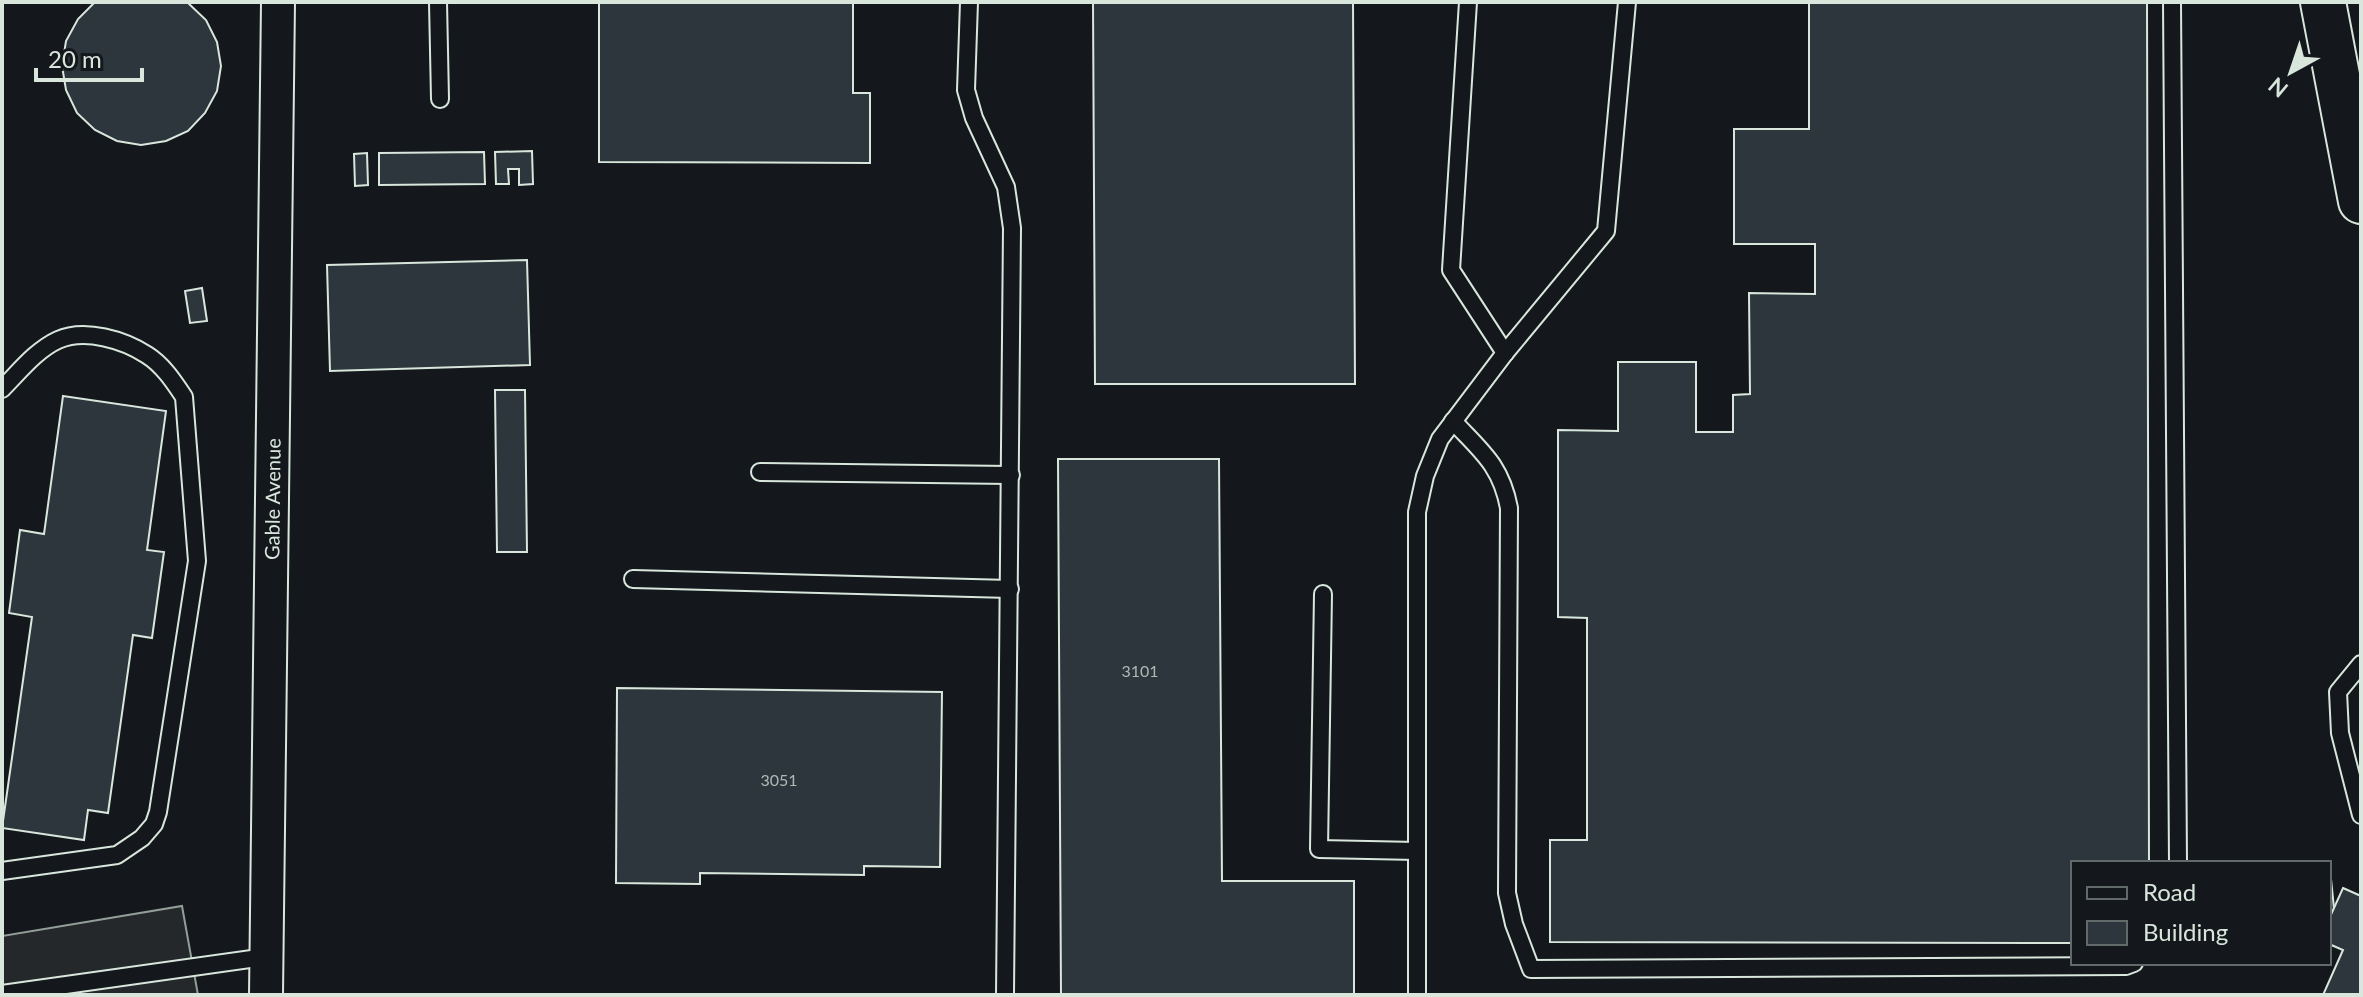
<svg xmlns="http://www.w3.org/2000/svg" width="2363" height="997" font-family="Lato,sans-serif">
<style>
.parking{fill:#24282b;stroke:#939e99;stroke-width:2}
.building{fill:#2c363c;stroke:#d8e6dc;stroke-width:2}
.lines{fill:none;stroke-linecap:round;stroke-linejoin:round}
.service-casing{stroke:#d8e6dc;stroke-width:20}
.minor-casing{stroke:#d8e6dc;stroke-width:36}
.primary-casing{stroke:#d8e6dc;stroke-width:48}
.service{stroke:#14181c;stroke-width:16}
.minor{stroke:#14181c;stroke-width:32}
.primary{stroke:#14181c;stroke-width:44}
.labels{text-anchor:middle;dominant-baseline:central;stroke-width:6;stroke-linejoin:round;paint-order:stroke}
.number-label{font-size:16px;fill:#adbab4}
.street-label{font-size:20px;fill:#d8e6dc;stroke:#14181c}
</style>
<rect width="100%" height="100%" fill="#14181c"/>
<polygon class="parking" points="182,906 198,995 2,995 2,936"/>
<g class="building">
<polygon points="95,2 187,2 206,20 217,42 221,66 217,91 205,113 188,131 166,141 141,145 117,141 95,130 77,113 66,90 62,66 66,41 78,19"/>
<polygon points="599,2 853,2 853,93 870,93 870,163 599,162"/>
<polygon points="1093,2 1353,2 1355,384 1095,384"/>
<polygon points="1809,2 2147,2 2149,863 2073,863 2073,943 1550,942 1550,840 1587,840 1587,618 1558,617 1558,430 1618,431 1618,362 1696,362 1696,432 1733,432 1733,395 1750,394 1749,293 1815,294 1815,244 1734,244 1734,129 1809,129"/>
<polygon points="532,151 533,184 519,185 519,169 508,169 509,184 496,184 495,152"/>
<polygon points="484,152 485,184 379,185 379,153"/>
<polygon points="367,153 368,185 355,186 354,154"/>
<polygon points="527,260 530,365 330,371 327,265"/>
<polygon points="202,288 207,321 190,323 185,291"/>
<polygon points="495,390 525,390 527,552 497,552"/>
<polygon points="63,396 166,411 147,550 164,552 152,638 133,635 108,813 88,810 84,840 2,828 32,617 9,613 20,530 44,534"/>
<polygon points="1058,459 1219,459 1222,881 1354,881 1354,995 1061,995"/>
<polygon points="617,688 942,692 940,867 864,866 864,875 700,873 700,884 616,883"/>
<polygon points="2329,879 2331,879 2336,928 2329,929"/>
<polygon points="2343,888 2361,896 2361,995 2323,995 2343,950 2329,944 2329,919"/>
</g>
<g class="lines">
<g class="service-casing">
<g id="service">
<polyline points="438,2 440,99"/>
<polyline points="969,2 966,90 974,118 1006,187 1012,228 1005,995"/>
<polyline points="1468,2 1451,270 1505,353"/>
<polyline points="2172,2 2178,863"/>
<path d="M2,389C19,372 36,350 58,340C85,328 124,340 147,355C163,365 174,382 184,397L197,561L158,812L154,824L142,838L117,855L2,871"/>
<path d="M1453,421C1481,451 1501,465 1509,508L1507,893L1514,924L1531,969L2126,966L2134,963"/>
<polyline points="760,472 1011,475"/>
<polyline points="633,579 1010,589"/>
<polyline points="1323,594 1319,849 1417,851"/>
<polyline points="2361,664 2338,692 2340,733 2361,815"/>
<polyline points="2,994 265,957"/>
<polyline points="1417,995 1417,512 1425,476 1440,439 1505,353 1606,231 1627,2"/>
</g>
</g>
<g class="minor-casing">
<g id="minor">
<path id="s1" d="M266,995L278,2"/>
</g>
</g>
<g class="primary-casing">
<polyline id="primary" points="2323,2 2361,201"/>
</g>
<use href="#service" class="service"/>
<use href="#minor" class="minor"/>
<use href="#primary" class="primary"/>
</g>
<g class="labels">
<g class="number-label">
<text x="1140" y="670">3101</text>
<text x="779" y="779">3051</text>
</g>
<g class="street-label">
<text stroke="none"><textPath href="#s1" startOffset="496">Gable Avenue</textPath></text>
</g>
</g>
<rect width="2363" height="997" fill="none" stroke="#d8e6dc" stroke-width="8"/>
<rect x="2071" y="861" width="260" height="104" fill="#14181c" stroke="#626a69" stroke-width="2"/>
<rect x="2087" y="887" width="40" height="12" fill="#14181c" stroke="#626a69" stroke-width="2"/>
<text x="2143" y="901" font-size="24" fill="#d8e6dc">Road</text>
<rect x="2087" y="921" width="40" height="24" fill="#2c363c" stroke="#626a69" stroke-width="2"/>
<text x="2143" y="941" font-size="24" fill="#d8e6dc">Building</text>
<g transform="translate(2291 72) rotate(220)" stroke="#14181c" stroke-width="6" paint-order="stroke">
<path d="M0-6L14 30L0 20L-14 30Z" fill="#d8e6dc"/>
<text y="-12" font-size="22" font-weight="bold" text-anchor="middle" fill="#d8e6dc">N</text>
</g>
<path d="M36 68v12h106v-12" fill="none" stroke="#d8e6dc" stroke-width="4"/>
<text x="48" y="68" font-size="24" fill="#d8e6dc" stroke="#14181c" stroke-width="6" paint-order="stroke">20 m</text>
</svg>
